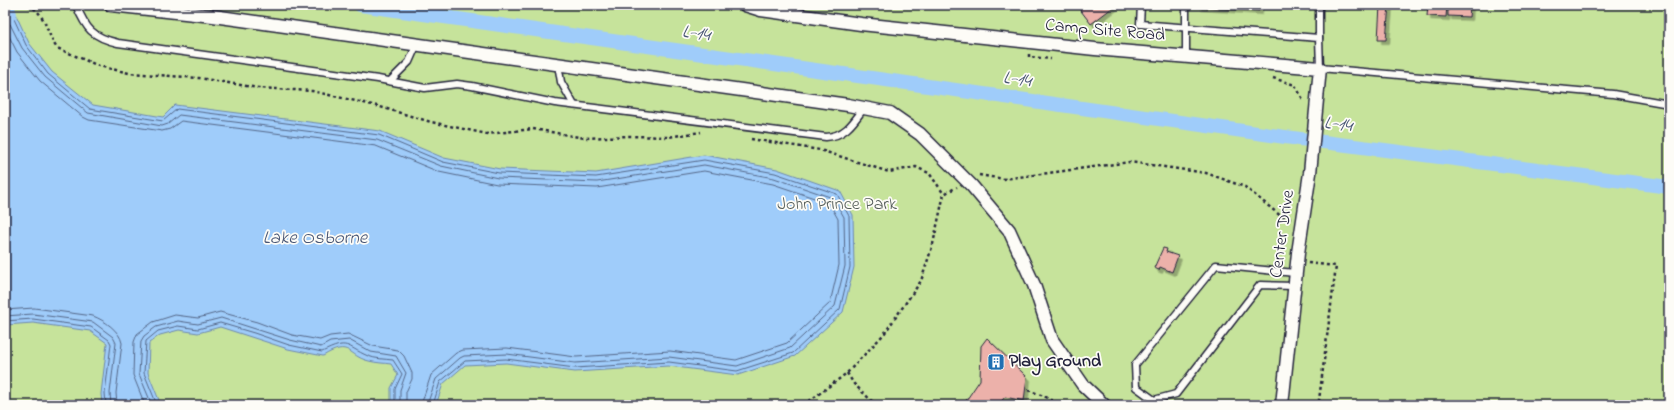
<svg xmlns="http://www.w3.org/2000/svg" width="1674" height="410" font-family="'Indie Flower',sans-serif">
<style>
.green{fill:#c6e39b;stroke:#74826b}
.water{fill:#9fccfa;stroke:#6d88ae}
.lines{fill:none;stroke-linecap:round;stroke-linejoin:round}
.shore{stroke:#546687;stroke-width:1}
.canal{stroke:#9fccfa;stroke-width:14}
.building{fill:#ecb1aa;stroke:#22223b;filter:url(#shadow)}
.service-casing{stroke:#22223b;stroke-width:9}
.minor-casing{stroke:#22223b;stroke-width:15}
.path{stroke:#22223b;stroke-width:2.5;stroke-dasharray:3 3;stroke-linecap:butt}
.service{stroke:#fdfcf7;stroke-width:6}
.minor{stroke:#fdfcf7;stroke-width:12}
.labels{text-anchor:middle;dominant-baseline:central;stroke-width:3.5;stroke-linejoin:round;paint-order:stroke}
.street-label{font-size:18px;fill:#22223b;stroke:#fdfcf7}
.park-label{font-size:18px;fill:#535c58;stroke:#fdfcf7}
.poi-label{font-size:18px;font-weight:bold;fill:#22223b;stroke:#fdfcf7;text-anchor:start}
.water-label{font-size:19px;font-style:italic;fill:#485574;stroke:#fdfcf7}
</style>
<defs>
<filter id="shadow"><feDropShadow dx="3.5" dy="3.5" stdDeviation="0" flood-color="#0004"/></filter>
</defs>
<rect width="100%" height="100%" fill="#f8e6e0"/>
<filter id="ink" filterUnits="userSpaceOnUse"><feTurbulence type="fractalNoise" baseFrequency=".025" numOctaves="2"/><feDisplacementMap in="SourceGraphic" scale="8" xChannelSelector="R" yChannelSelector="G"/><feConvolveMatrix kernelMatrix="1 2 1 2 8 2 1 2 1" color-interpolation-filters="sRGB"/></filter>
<g filter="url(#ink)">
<rect class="green" x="5" y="5" width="1664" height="400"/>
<path class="water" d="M5,13L16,15L29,43L52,72L93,105L163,117L175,105L380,131L444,158L500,169L596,173L704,155L777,169L840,191L853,215L854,267L843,312L795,356L738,375L668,366L575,372L506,363L465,365L443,384L436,405H391V388L398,375L391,364C384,363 376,363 369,361C347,356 351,339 323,356L288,349L220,327L198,333L179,330L160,335L149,343L148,373L161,405H102L101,394L107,343L90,331L33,323L5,325Z"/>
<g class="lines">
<g class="shore">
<polyline points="5,17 14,19 26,45 48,74 90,109 163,121 177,109 379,135 443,162 499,173 596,177 704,160 775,173 837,194 849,216 850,267 840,309 793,353 737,371 669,362 575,368 506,359 465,361 440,382 433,405"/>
<polyline points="5,22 10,24 22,48 45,77 88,113 162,126 168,124 179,115 377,140 441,166 498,178 597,182 704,165 774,178 833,198 844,217 845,266 835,306 790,348 737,366 669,357 575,363 507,354 464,356 460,358 436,379 427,405"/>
<polyline points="5,28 17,52 40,81 83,117 89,120 162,131 170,129 181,121 376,146 439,172 497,184 597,188 704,171 773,184 829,203 838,219 839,265 830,303 787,343 736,360 670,351 576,357 507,348 463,350 456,353 431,375 421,405"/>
<path d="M5,310L34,308L93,316C104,320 120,331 122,343L116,393L117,405"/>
<polyline points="5,316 33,314 93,322 113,337 116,343 110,393 111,405"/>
<polyline points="5,321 33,319 91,327 109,340 111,344 105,393 106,405"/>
<polyline points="145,405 133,375 134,342 137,334 153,322 175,315 198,318 220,312 257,322 292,335 320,340 330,336 348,334 373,346 398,350 404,356 412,373 412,379 406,392 406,405"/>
<polyline points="152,405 139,374 141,341 144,336 156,327 178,321 198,324 221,318 290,340 321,347 330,342 349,340 371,352 396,356 406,373 400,390 400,405"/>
<path d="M157,405L144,373L146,341L158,331L178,326L198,329L220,323L254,333L289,345L322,352C349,339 345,346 368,356C375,359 385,359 393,360L402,374L395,389V405"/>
</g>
<g class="canal">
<polyline points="360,5 1285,137 1669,187"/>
<polyline points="8,8 10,14"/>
</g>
</g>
<g class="building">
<polygon points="1081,5 1116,5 1091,24 1078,7"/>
<polygon points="1198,5 1259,5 1259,11 1198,7"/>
<polygon points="1380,5 1389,5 1386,40 1378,40"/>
<polygon points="1428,5 1447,5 1446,17 1427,16"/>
<polygon points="1448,5 1470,6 1469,17 1448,16"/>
<polygon points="1163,248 1167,249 1166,252 1178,256 1172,272 1160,267 1159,270 1154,268"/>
<polygon points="987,338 1027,377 1024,401 1005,397 998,405 963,405 980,380 981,346"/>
</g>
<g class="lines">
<g class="service-casing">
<g id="service">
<path d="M76,5C86,29 92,37 118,43L378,79L425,88L457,84L472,86L555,103L826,137C845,136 853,123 864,108"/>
<polyline points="1141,5 1140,24 1319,38 1320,68 1613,94 1669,104"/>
<polyline points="1319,5 1319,38"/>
<polyline points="1186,57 1186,5"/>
<polyline points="558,64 561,82 574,105"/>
<polyline points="390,81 409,62 417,44"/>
<polyline points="1294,286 1260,285 1176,394 1154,400 1136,387 1135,365 1216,265 1295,273"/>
</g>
</g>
<g class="minor-casing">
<g id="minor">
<polyline points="111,5 213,16 848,105 890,113 920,134 972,186 1009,230 1034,285 1052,340 1083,385 1104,405"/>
<polyline points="745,5 761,10 861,24 1095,49 1320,68 1310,173 1298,253 1282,405"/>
</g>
</g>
<g class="path">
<path d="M16,5C20,5 25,5 29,6C46,12 47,36 57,48L99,66L129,73L199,78L258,88L312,91L377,106L431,122L487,134L533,129L585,138L629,136L668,137L701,132"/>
<polyline points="1029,54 1029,57 1051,59"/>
<polyline points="1273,78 1295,85 1304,101"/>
<polyline points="751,139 820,150 889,172 916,167 929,173 944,194"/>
<polyline points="979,175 1004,179 1130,162 1206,173 1245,187 1282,217 1292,218"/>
<polyline points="1308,263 1336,266 1319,400 1323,405"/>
<polyline points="847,373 854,384 876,405"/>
<polyline points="1028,390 1046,397 1059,405"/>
<polyline points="804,405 847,373 884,334 921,281 933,244 944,194 957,187"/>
</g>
<use href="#service" class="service"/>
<use href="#minor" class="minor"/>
</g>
</g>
<defs>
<g id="building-square" transform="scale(0.9)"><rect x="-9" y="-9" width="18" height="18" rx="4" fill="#1f6fb2" stroke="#fdfcf7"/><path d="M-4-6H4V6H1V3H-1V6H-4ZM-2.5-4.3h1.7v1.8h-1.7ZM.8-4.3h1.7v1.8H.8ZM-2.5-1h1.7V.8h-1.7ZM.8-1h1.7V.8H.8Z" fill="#fff"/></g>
</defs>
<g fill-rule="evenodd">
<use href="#building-square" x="996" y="362"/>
</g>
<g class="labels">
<g class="street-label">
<text transform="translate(1105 31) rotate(5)">Camp Site Road</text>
<text transform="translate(1283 234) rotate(-82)">Center Drive</text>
</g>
<g class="park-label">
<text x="837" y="205">John Prince Park</text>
</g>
<g class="poi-label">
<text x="1009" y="362">Play Ground</text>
</g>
<g class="water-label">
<text transform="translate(696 34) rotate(8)">L-14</text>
<text transform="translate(1017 80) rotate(8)">L-14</text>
<text transform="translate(1338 125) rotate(7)">L-14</text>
<text x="315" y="238">Lake Osborne</text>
</g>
</g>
<rect width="1674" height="410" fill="none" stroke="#fdfcf7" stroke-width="20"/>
<rect x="10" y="10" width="1654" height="390" fill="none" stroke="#22223b" stroke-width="1.5" filter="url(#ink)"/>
</svg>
